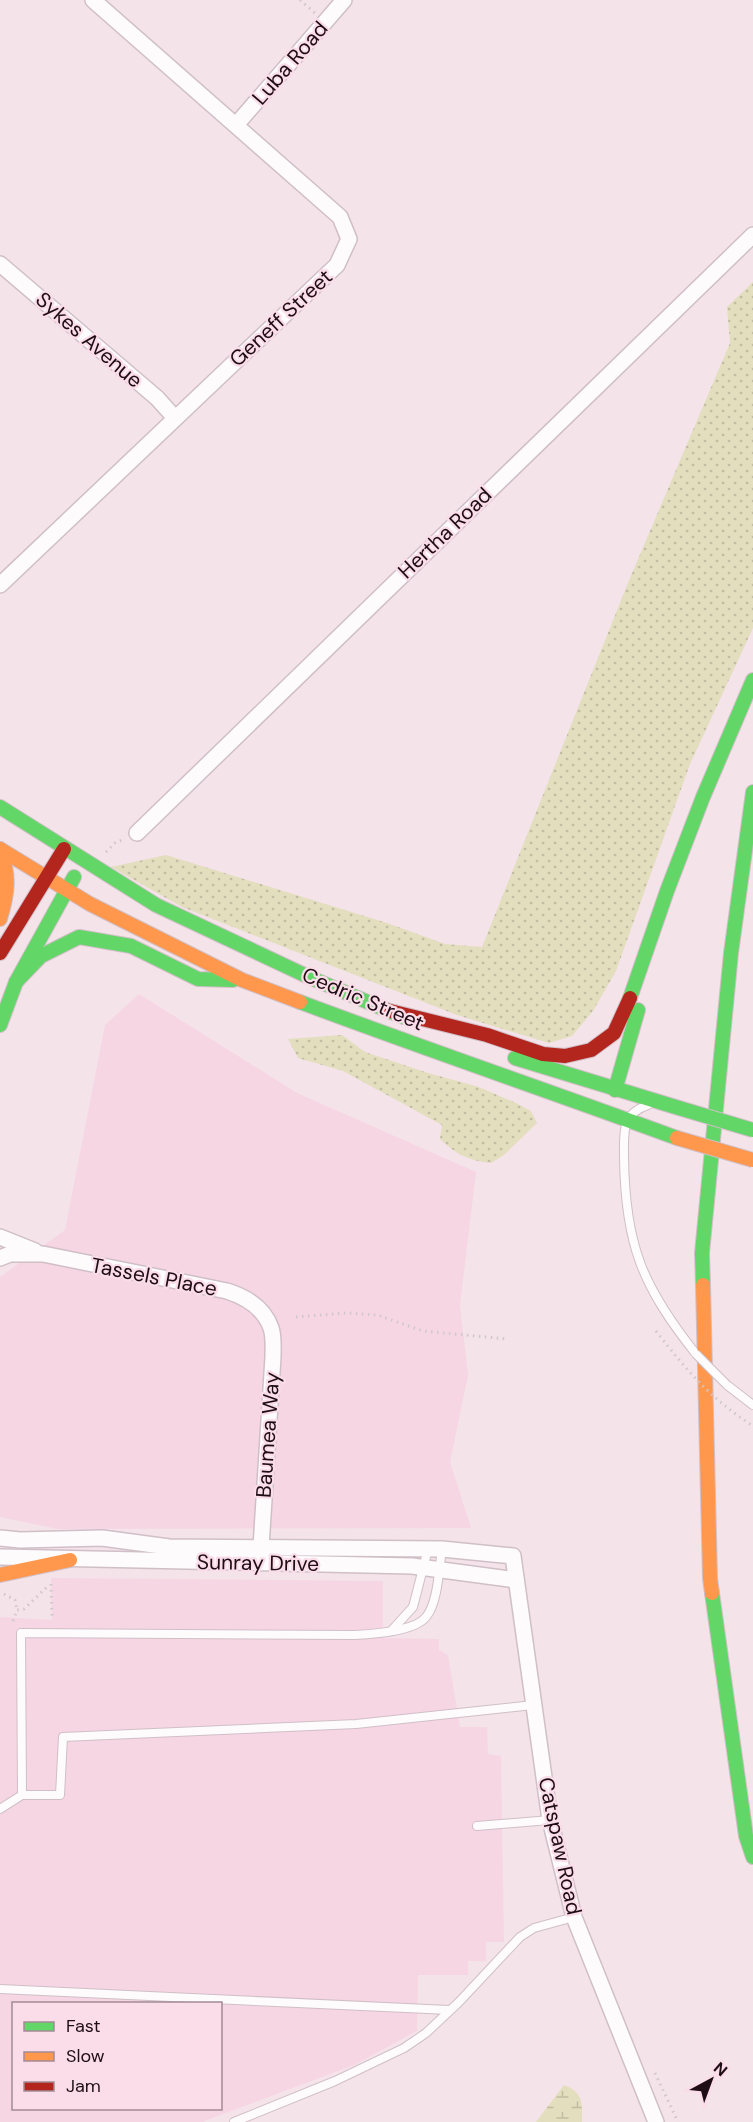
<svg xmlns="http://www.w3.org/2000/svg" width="753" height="2122" font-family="'DM Sans',sans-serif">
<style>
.built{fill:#f7d6e4;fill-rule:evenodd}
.green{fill:url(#green-dots)}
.wetland{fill:url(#wetland-marsh)}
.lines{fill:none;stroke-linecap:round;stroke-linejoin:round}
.lane-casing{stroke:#d0bfc7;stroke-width:10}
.street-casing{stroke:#d0bfc7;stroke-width:18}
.fast-casing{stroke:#d0bfc7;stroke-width:16}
.slow-casing{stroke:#d0bfc7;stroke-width:16}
.jam-casing{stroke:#d0bfc7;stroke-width:16}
.path{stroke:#cfc8cb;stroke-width:3;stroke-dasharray:1.5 4.5;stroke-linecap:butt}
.lane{stroke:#fdfbfc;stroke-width:8}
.street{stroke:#fdfbfc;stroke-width:15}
.fast{stroke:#63d668;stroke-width:14}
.slow{stroke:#ff974d;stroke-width:14}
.jam{stroke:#b3261e;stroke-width:14}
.lane-bridge-casing{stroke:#d0bfc7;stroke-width:10;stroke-linecap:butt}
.fast-bridge-casing{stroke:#d0bfc7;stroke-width:16;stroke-linecap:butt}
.slow-bridge-casing{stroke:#d0bfc7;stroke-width:16;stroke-linecap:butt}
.path-bridge{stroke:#cfc8cb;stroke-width:3;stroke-dasharray:1.5 4.5;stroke-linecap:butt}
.lane-bridge{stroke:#fdfbfc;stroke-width:8}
.fast-bridge{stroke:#63d668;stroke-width:14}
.slow-bridge{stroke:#ff974d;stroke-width:14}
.labels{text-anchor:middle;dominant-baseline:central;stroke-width:4.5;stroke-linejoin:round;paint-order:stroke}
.street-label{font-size:21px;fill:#1e0d15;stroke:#fadde8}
</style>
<defs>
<pattern id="green-dots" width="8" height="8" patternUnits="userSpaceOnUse" patternTransform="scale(1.5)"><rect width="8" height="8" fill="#e3debe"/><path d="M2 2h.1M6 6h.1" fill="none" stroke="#c2bda2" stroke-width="1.8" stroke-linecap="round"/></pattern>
<pattern id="wetland-marsh" width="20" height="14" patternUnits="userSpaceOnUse" patternTransform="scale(1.5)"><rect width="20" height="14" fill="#e3debe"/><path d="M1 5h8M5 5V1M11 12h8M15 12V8" fill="none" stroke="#c2bda2"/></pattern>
</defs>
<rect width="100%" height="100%" fill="#f4e3e9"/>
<g class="built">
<polygon points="139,994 297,1093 476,1172 460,1305 468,1375 450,1462 471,1528 58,1529 0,1517 0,1277 65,1230 105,1025"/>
<path d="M51,1578L383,1581V1638L439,1639V1650L448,1655L460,1727H487L488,1754L501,1756L504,1942H486V1961H468V1975H418L417,2031L354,2065L202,2122H0V1617L52,1620ZM14,2004H220V2108H14Z"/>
</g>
<g class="green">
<polygon points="753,282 753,628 690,764 616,971 593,1011 572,1036 549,1043 457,1015 182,907 111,867 166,855 387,923 445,944 482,947 630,578 730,343 727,307"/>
<path d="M342,1035L365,1052L428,1073L479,1087L516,1103L531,1111L537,1123L504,1155L491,1163C470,1161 455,1154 440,1139L442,1125L343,1071L298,1058L288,1039Z"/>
</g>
<path class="wetland" d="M564,2085C584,2093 582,2103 582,2122H536Z"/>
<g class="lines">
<g class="lane-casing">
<g id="lane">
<path d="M648,1105C621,1114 624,1132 624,1157C625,1244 642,1286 696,1354"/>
<polyline points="727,1385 753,1405"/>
<path d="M442,1549C439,1568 438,1603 426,1617C414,1632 372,1634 354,1635L21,1633L22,1795H60L63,1737L356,1724L533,1705"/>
<polyline points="393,1629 413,1607 428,1549"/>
<polyline points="0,1809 22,1795"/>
<polyline points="477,1826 550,1820"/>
<polyline points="0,1989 449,2010"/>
<polyline points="234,2122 335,2081 404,2048 426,2033 459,2002 520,1937 534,1928 574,1917"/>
</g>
</g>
<g class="street-casing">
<g id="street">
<polyline points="236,125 344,0"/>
<polyline points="0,264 157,398 175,418"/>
<polyline points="0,585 337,265 349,239 340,217 93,0"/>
<polyline points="137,833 753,235"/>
<polyline points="0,1237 35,1251"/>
<path d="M0,1258L10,1254H43L227,1291C246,1297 264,1308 271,1328C274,1336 273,1348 273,1357L260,1563"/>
<polyline points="0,1538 20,1540 102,1538 169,1547 442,1549 513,1556 550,1820 574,1917 656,2122"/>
<polyline points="0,1557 412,1566 516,1580"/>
</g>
</g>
<g class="fast-casing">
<g id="fast">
<polyline points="0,807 156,905 311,978 403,1017"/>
<polyline points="16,982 41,956 79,937 131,946 198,979 233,980"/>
<polyline points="630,998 667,891 703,797 753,680"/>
<path d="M300,1002C425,1049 552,1092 677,1138"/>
<polyline points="0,1025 16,982 74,877"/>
<polyline points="515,1058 679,1108"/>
<polyline points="615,1090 638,1010"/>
<polyline points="703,1285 702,1253 731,953 753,792"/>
<polyline points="712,1593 746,1836 753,1857"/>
</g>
</g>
<g class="slow-casing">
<g id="slow">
<polyline points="0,849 90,904 242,980 300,1002"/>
<path d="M0,849C10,876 8,892 0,919"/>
<polyline points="703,1285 710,1578 712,1593"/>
<polyline points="0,1575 70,1560"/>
</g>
</g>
<g class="jam-casing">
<g id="jam">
<polyline points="0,953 64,849"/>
<polyline points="386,1010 487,1035 543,1054 565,1056 591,1050 614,1033 630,998"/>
</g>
</g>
<g class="path">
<polyline points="300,0 315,13"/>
<polyline points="106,852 115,843 122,840"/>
<polyline points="296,1317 347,1313 377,1315 423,1331 507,1339"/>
<polyline points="51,1584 52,1619"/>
<polyline points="4,1594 15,1600 17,1610"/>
<polyline points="13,1621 17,1610 24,1609 47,1587"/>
<polyline points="655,2073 678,2122"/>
</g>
<use href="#lane" class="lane"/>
<use href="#street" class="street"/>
<use href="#fast" class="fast"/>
<use href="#slow" class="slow"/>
<use href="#jam" class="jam"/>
<g class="lane-bridge-casing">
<polyline id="lane-bridge" points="696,1354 727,1385"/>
</g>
<g class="fast-bridge-casing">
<polyline id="fast-bridge" points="679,1108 753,1130"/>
</g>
<g class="slow-bridge-casing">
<polyline id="slow-bridge" points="677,1138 753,1160"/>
</g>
<path class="path-bridge" d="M656,1331C687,1371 710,1398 753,1426"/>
<use href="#lane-bridge" class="lane-bridge"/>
<use href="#fast-bridge" class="fast-bridge"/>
<use href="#slow-bridge" class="slow-bridge"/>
</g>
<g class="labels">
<g class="street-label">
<text transform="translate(290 63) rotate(-49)">Luba Road</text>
<text transform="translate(281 318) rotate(-43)">Geneff Street</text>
<text transform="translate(89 340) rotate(41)">Sykes Avenue</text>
<text transform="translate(445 533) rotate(-44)">Hertha Road</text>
<text transform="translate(363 999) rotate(23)">Cedric Street</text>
<text transform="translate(154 1277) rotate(11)">Tassels Place</text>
<text transform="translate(268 1435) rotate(-86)">Baumea Way</text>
<text transform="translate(258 1563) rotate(1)">Sunray Drive</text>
<text transform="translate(560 1846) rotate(78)">Catspaw Road</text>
</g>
</g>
<rect x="12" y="2002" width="210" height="108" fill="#fadde8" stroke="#a28a94" stroke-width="1.5"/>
<rect x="24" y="2022" width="30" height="9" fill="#63d668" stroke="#a28a94" stroke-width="1.5"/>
<text x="66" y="2032" font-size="18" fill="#1e0d15">Fast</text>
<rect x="24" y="2052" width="30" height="9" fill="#ff974d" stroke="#a28a94" stroke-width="1.5"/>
<text x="66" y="2062" font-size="18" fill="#1e0d15">Slow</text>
<rect x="24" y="2082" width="30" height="9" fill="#b3261e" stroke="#a28a94" stroke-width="1.5"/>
<text x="66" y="2092" font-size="18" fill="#1e0d15">Jam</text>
<g transform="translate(711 2080) rotate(41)" stroke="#fadde8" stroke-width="4.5" paint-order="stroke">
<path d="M0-4.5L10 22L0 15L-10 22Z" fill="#1e0d15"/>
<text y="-9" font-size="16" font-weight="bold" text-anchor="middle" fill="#1e0d15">N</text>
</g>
</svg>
